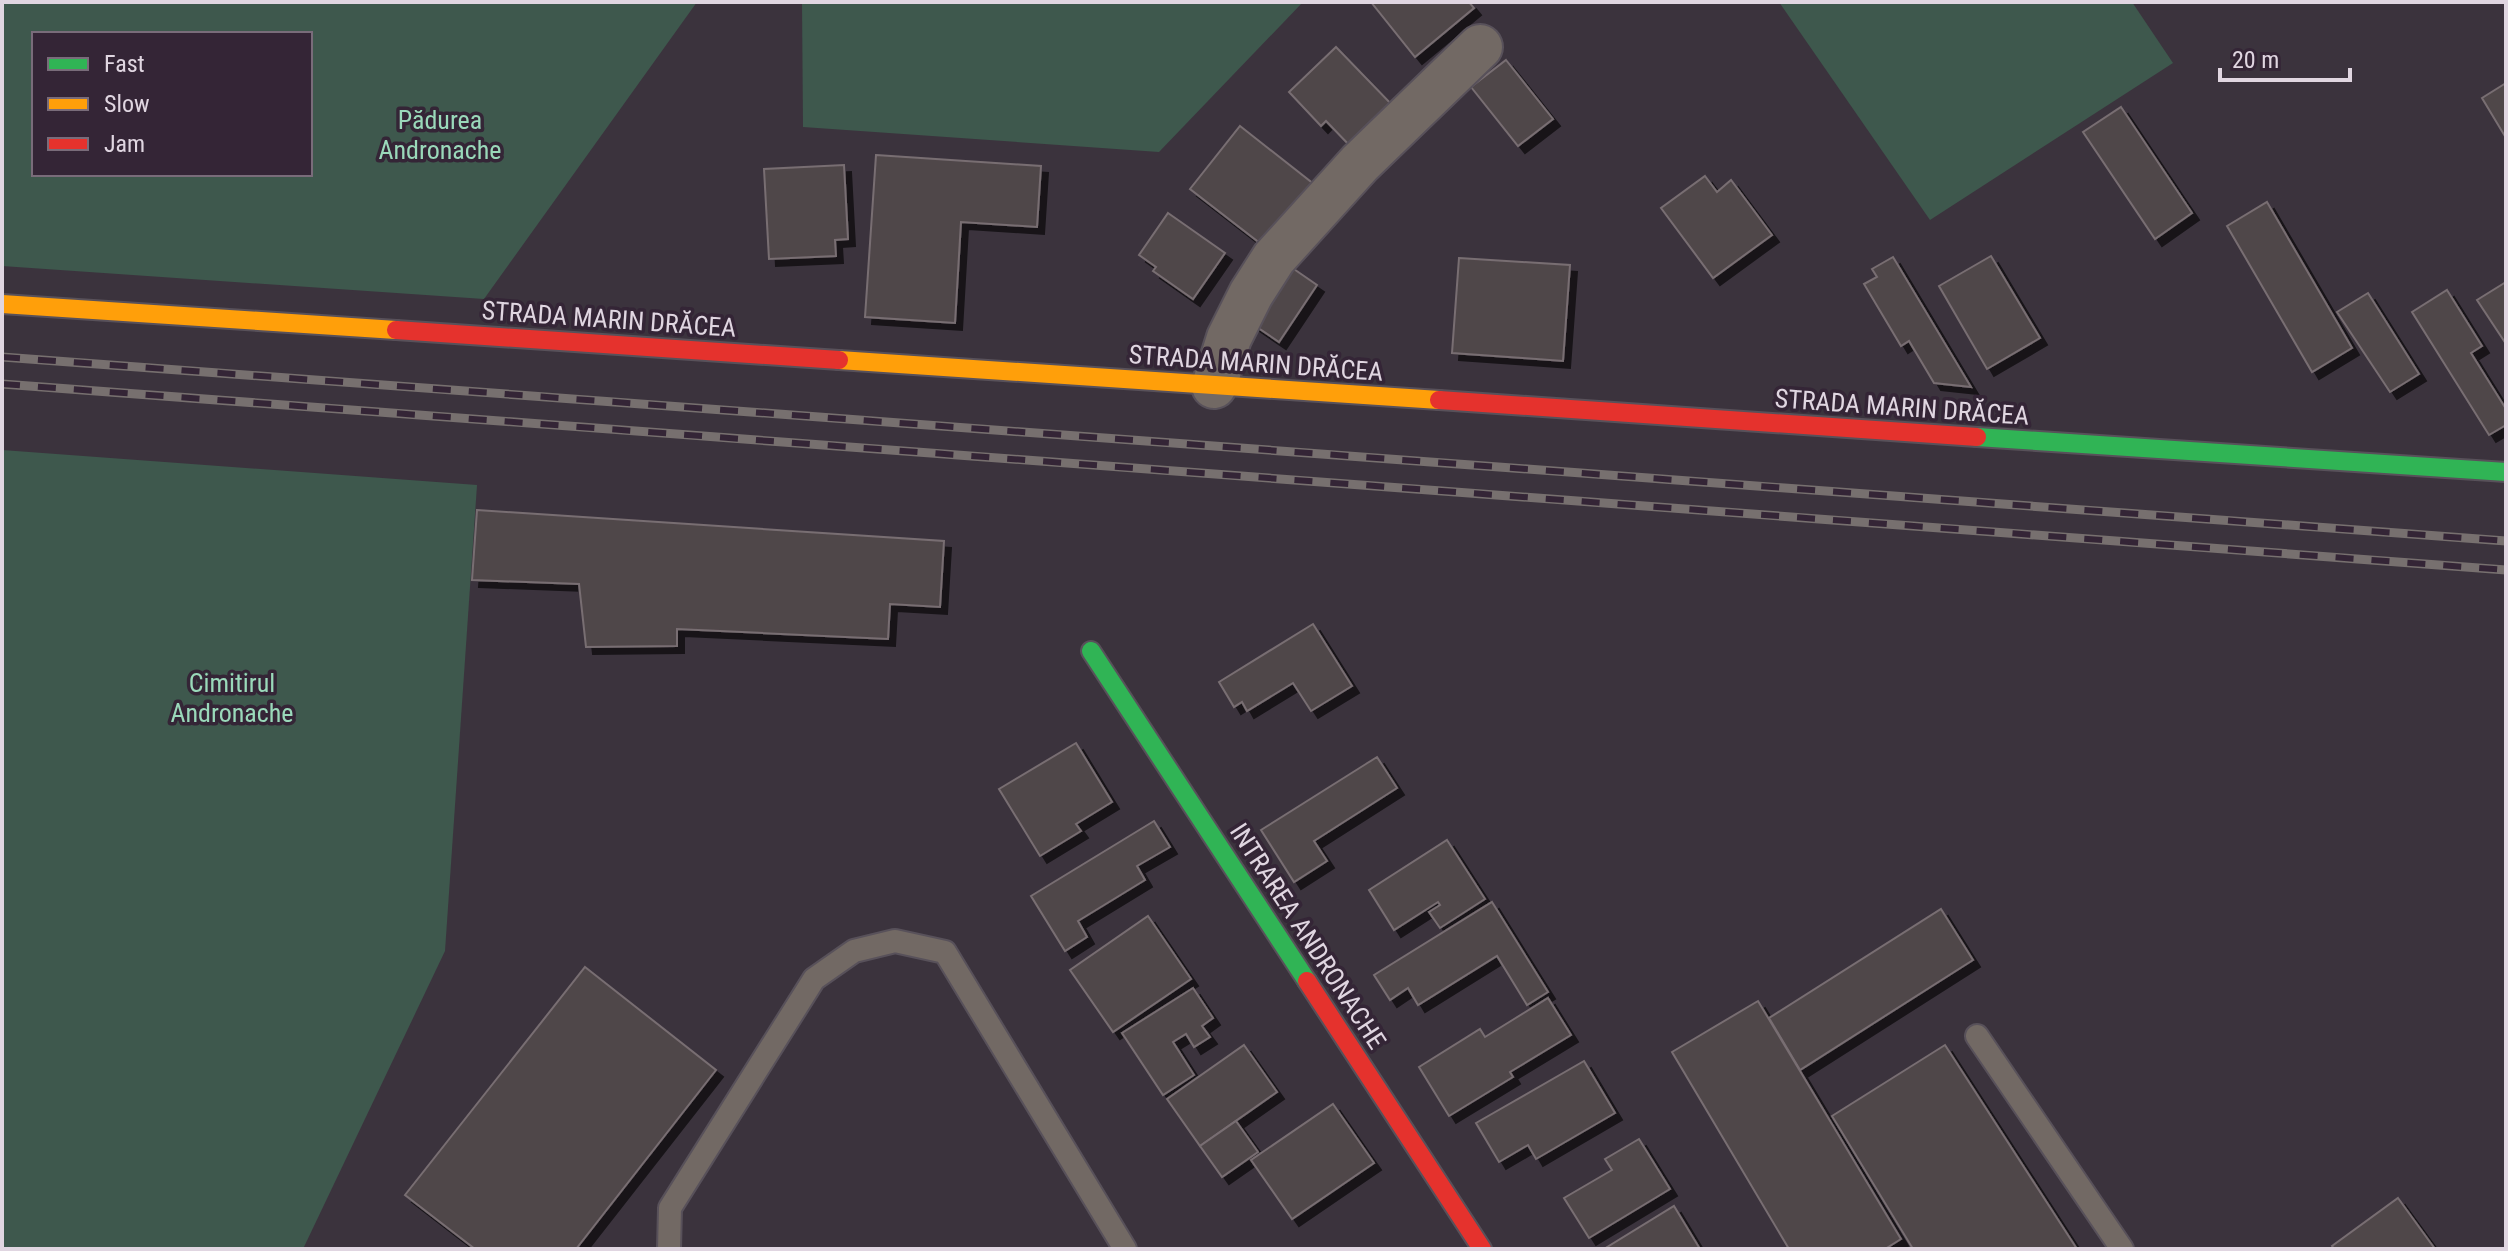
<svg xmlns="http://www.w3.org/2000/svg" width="2508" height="1251" font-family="'Roboto Condensed',sans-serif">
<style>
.green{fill:#3e584d;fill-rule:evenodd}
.building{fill:#50474a;stroke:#786e72;stroke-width:2;filter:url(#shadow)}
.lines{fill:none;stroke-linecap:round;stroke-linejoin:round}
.lane-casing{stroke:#58515a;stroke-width:26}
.street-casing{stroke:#58515a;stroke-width:48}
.fast-casing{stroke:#58515a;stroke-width:22}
.slow-casing{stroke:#58515a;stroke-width:22}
.jam-casing{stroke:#58515a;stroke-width:22}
.lane{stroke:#726964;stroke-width:22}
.street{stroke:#726964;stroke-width:44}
.fast{stroke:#30b455;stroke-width:18}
.slow{stroke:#ff9f0a;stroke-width:18}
.jam{stroke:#e5322d;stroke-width:18}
.rail-casing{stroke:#77706f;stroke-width:9}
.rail{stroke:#342536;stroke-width:6;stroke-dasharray:18;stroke-linecap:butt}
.labels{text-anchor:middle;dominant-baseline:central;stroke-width:7;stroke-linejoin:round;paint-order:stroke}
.park-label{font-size:26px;fill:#9ad9ba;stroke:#342536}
.street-label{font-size:26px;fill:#e0d6e1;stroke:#342536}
</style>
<defs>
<filter id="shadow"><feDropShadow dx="7" dy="7" stdDeviation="0" flood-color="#0009"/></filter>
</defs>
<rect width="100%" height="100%" fill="#3b333d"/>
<g class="green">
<path d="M2,2H697L484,299L2,266ZM34,34H310V174H34Z"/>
<polygon points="802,2 1303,2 1159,152 803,127"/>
<polygon points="1779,2 2132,2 2173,63 1930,220"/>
<polygon points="2,450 477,485 445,951 303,1249 2,1249"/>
</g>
<g class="building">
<polygon points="1371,2 1469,2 1474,8 1415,57"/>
<polygon points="1336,47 1396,109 1353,149 1326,121 1321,126 1289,92"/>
<polygon points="1506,60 1553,119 1518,146 1471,87"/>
<polygon points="2506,83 2506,138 2482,98"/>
<polygon points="2121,107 2192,213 2155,239 2083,132"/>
<polygon points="1240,126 1315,185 1265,247 1190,189"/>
<polygon points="876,155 1041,166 1037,227 961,222 955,323 865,317"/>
<polygon points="844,165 848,239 835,240 836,256 769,259 764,169"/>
<polygon points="1705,176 1717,192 1731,180 1772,235 1713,278 1661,208"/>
<polygon points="2267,202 2352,348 2312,372 2227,226"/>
<polygon points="1168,213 1225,253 1193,299 1153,271 1156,267 1139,255"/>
<polygon points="1991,256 2040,338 1987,369 1939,286"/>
<polygon points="1893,257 1971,387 1934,383 1909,341 1901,346 1864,284 1877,277 1872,269"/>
<polygon points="1459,258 1570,265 1563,361 1452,353"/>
<polygon points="1288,265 1317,285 1279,342 1251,323"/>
<polygon points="2506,282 2506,344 2477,300"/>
<polygon points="2447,290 2482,346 2471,353 2506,409 2506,425 2489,435 2412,312"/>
<polygon points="2368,293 2419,374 2390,392 2337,312"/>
<polygon points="477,510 944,541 940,607 890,604 888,639 677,629 677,646 586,647 579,584 472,580"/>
<polygon points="1313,624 1352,686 1311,711 1293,683 1247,711 1242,702 1234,707 1219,682"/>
<polygon points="1076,743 1112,802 1076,824 1081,831 1040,856 999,789"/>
<polygon points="1377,757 1397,788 1314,841 1327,861 1294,882 1261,830"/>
<polygon points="1154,821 1170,847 1137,866 1145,880 1078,921 1087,937 1065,951 1031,896"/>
<polygon points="1447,840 1485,899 1440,928 1429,912 1440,905 1438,902 1394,930 1369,890"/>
<polygon points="1492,902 1548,992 1527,1005 1497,956 1418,1005 1408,988 1390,1000 1374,975"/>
<polygon points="1941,909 1973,960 1800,1070 1769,1018"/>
<polygon points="1148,916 1191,979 1113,1032 1070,970"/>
<polygon points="585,967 716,1070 576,1249 475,1249 405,1195"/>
<polygon points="1193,988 1213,1018 1202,1026 1210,1037 1194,1047 1186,1034 1173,1042 1194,1075 1163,1095 1122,1033"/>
<polygon points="1548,998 1571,1035 1510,1072 1513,1077 1449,1116 1419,1067 1480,1029 1485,1037"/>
<polygon points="1758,1001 1901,1239 1885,1249 1789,1249 1672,1052"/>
<polygon points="1244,1045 1277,1092 1200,1146 1167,1099"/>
<polygon points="1945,1045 2077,1249 1913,1249 1832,1116"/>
<polygon points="1584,1061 1615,1113 1536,1159 1528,1145 1499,1162 1476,1123"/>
<polygon points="1333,1104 1374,1163 1292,1219 1251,1160"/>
<polygon points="1236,1121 1258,1152 1222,1177 1200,1146"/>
<polygon points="1639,1139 1670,1189 1589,1238 1564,1198 1612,1170 1605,1159"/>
<polygon points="2398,1198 2435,1249 2334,1249 2332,1246"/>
<polygon points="1674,1206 1700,1249 1604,1249"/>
</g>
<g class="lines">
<g class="lane-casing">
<g id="lane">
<polyline points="1977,1036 2122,1249"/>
<polyline points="669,1249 670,1208 814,979 854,951 895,941 945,952 1125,1249"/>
</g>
</g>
<g class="street-casing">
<polyline id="street" points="1214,386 1229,338 1251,294 1274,258 1360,163 1480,47"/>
</g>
<g class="fast-casing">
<g id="fast">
<polyline points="1977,437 2506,472"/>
<polyline points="1091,651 1307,981"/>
</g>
</g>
<g class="slow-casing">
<g id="slow">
<polyline points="2,304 396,330"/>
<polyline points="839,360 1439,400"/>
</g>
</g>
<g class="jam-casing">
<g id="jam">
<polyline points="396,330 839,360"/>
<polyline points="1439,400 1977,437"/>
<polyline points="1307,981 1482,1249"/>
</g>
</g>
<use href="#lane" class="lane"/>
<use href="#street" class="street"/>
<use href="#fast" class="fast"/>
<use href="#slow" class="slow"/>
<use href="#jam" class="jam"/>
<g class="rail-casing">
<g id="rail">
<polyline points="2,357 2506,541"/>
<polyline points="2,384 2506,570"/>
</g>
</g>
<use href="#rail" class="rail"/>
</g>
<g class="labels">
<g class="park-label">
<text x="440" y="120">Pădurea<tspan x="440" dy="30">Andronache</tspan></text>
<text x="232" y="683">Cimitirul<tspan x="232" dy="30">Andronache</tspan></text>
</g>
<g class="street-label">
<text transform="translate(609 319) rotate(4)">STRADA MARIN DRĂCEA</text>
<text transform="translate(1256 363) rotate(4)">STRADA MARIN DRĂCEA</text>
<text transform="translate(1902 407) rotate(4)">STRADA MARIN DRĂCEA</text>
<text transform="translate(1308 936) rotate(57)">INTRAREA ANDRONACHE</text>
</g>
</g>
<rect width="2508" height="1251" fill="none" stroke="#e0d6e1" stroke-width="8"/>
<rect x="32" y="32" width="280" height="144" fill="#342536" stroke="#796c7a" stroke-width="2"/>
<rect x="48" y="58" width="40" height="12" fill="#30b455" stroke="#796c7a" stroke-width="2"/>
<text x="104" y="72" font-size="24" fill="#e0d6e1">Fast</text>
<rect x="48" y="98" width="40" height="12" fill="#ff9f0a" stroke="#796c7a" stroke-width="2"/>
<text x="104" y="112" font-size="24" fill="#e0d6e1">Slow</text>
<rect x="48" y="138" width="40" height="12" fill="#e5322d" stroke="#796c7a" stroke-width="2"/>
<text x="104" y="152" font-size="24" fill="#e0d6e1">Jam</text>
<path d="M2220 68v12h130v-12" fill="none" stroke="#e0d6e1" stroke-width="4"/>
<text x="2232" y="68" font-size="24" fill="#e0d6e1" stroke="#342536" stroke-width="6" paint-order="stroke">20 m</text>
</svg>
